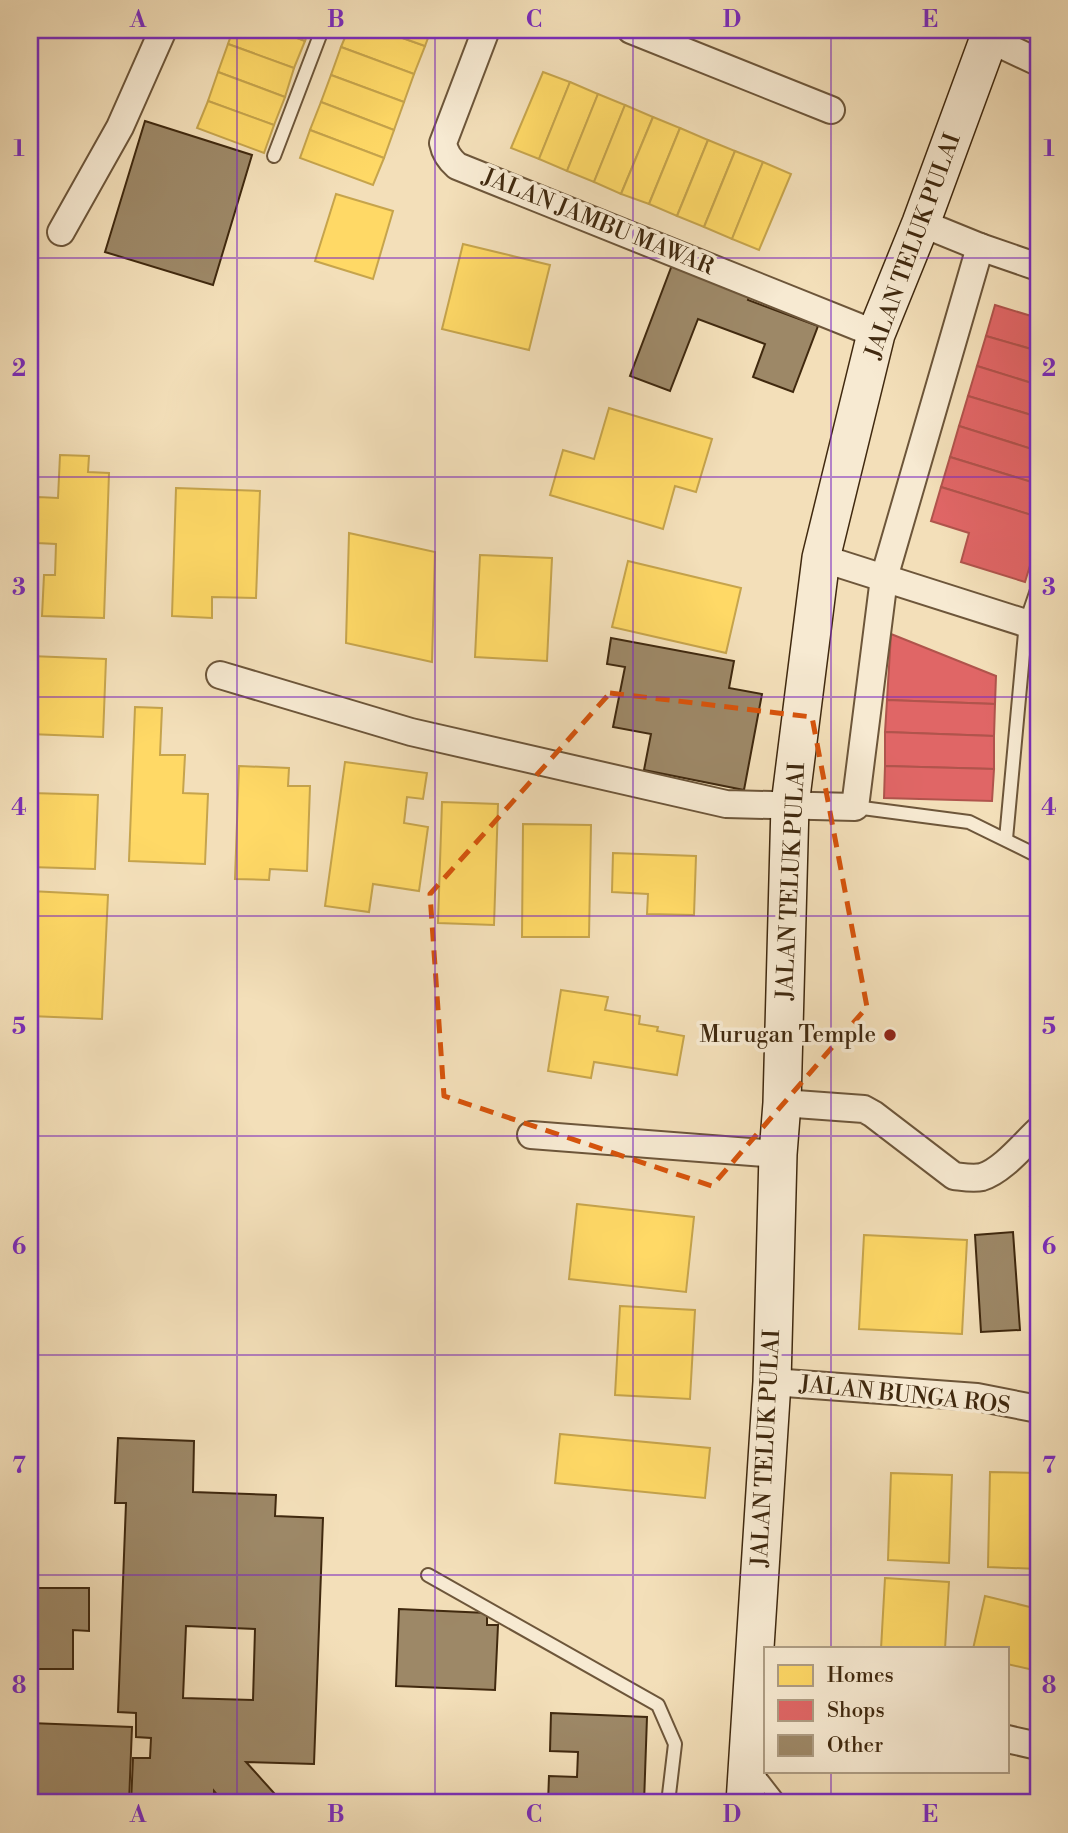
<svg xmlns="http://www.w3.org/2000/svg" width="1068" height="1833" font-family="'Libre Bodoni',serif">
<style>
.homes{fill:#ffd966;stroke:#c6a44c;stroke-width:2}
.shops{fill:#e06666;stroke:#b0544c;stroke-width:2}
.building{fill:#9d8867;stroke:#40290f;stroke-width:2;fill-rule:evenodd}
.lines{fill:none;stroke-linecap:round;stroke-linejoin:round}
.service-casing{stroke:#6d563a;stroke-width:16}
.minor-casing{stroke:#6d563a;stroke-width:30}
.secondary-casing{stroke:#40290f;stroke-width:40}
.service{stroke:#f7ead2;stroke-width:12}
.minor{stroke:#f7ead2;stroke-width:26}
.secondary{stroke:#f7ead2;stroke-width:37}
.marked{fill:none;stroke:#d7540c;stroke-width:5;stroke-dasharray:14 9;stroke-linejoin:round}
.grid{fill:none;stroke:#7b2cbf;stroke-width:2;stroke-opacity:0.55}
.poi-dot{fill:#8f2418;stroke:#f7ead2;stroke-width:2.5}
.labels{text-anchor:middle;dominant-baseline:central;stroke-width:7;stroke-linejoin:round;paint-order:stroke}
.street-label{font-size:23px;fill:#40290f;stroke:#f7ead2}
.poi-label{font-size:23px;fill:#40290f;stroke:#f7ead2;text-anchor:end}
.neatline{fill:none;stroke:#7b2cbf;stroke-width:2.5}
.grid-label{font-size:23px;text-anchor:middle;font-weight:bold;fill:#7b2cbf}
</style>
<rect width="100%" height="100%" fill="#f3dfb9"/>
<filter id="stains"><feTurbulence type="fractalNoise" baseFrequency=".00286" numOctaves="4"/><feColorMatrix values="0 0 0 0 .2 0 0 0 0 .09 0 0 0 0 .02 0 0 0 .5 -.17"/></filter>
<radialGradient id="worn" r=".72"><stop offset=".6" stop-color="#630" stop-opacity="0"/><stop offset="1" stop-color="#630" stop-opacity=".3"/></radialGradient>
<g class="homes">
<polygon points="233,30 276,30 305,41 294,68 228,44"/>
<polygon points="276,30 309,30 305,41"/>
<polygon points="348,30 380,30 425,46 414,74 341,47"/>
<polygon points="380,30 431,30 425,46"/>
<polygon points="830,30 853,30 849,38"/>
<polygon points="228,44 294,68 285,97 218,72"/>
<polygon points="341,47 414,74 404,102 331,75"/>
<polygon points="218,72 285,97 274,125 208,101"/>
<polygon points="543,72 570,82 539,159 511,148"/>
<polygon points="331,75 404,102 394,130 321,102"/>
<polygon points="570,82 598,94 567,171 539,159"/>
<polygon points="598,94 625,105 594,182 567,171"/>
<polygon points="208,101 274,125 264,153 197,128"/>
<polygon points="321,102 394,130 384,158 310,130"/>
<polygon points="625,105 653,117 621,194 594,182"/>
<polygon points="653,117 680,128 649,204 621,194"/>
<polygon points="680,128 708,140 677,216 649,204"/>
<polygon points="310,130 384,158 373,185 300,158"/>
<polygon points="708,140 735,151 704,227 677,216"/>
<polygon points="735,151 763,162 732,239 704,227"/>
<polygon points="763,162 791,174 759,250 732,239"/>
<polygon points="336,194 393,211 373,279 315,261"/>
<polygon points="463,244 550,265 529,350 442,329"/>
<polygon points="609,408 712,439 696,492 675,486 663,529 550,495 563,450 594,459"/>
<polygon points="60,455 89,456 88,472 109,473 104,618 42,616 44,575 55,575 56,544 37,543 38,497 58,498"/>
<polygon points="176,488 260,491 256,598 212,597 212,618 172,616"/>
<polygon points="349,533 435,552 432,662 346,643"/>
<polygon points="480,555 552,558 547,661 475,657"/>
<polygon points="628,561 741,588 726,653 612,627"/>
<polygon points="30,656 106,659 103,737 30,734"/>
<polygon points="135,707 162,708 160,755 185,755 183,793 208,794 205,864 129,861"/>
<polygon points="345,762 427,773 423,799 407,797 404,823 428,827 419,891 373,884 369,912 325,906"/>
<polygon points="239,766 289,768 288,786 310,786 307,871 270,869 269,880 235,879"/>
<polygon points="31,793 98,795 95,869 30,867"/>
<polygon points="442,802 498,804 494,925 438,923"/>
<polygon points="523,824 591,825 589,937 522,937"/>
<polygon points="613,853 696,856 694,915 647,914 648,894 612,892"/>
<polygon points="30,891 108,895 102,1019 30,1016"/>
<polygon points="561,990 608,997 605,1010 640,1016 639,1024 658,1027 657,1031 684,1036 677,1075 594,1062 591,1078 548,1071"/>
<polygon points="577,1204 694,1217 686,1292 569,1279"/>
<polygon points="864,1235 967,1240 962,1334 859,1329"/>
<polygon points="620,1306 695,1310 690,1399 615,1395"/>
<polygon points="560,1434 710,1448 705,1498 555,1483"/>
<polygon points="990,1472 1038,1473 1038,1569 988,1567"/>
<polygon points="891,1473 952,1475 949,1563 888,1560"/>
<polygon points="885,1578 949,1582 945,1649 881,1649"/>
<polygon points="985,1596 1038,1609 1038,1671 1007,1664 1007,1649 973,1649"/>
</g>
<g class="shops">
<polygon points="995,305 1038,318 1038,351 986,336"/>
<polygon points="986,336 1038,351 1038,385 977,366"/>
<polygon points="977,366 1038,385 1038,417 968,396"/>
<polygon points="968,396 1038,417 1038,451 959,426"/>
<polygon points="959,426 1038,451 1038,484 950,457"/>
<polygon points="950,457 1038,484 1038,517 941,487"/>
<polygon points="941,487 1038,517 1038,539 1025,582 961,562 969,533 931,521"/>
<polygon points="891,634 996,676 995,704 887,700"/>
<polygon points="887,700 995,704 994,736 885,732"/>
<polygon points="885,732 994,736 994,769 885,766"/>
<polygon points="885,766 994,769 992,801 884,798"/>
</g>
<g class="building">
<polygon points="145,121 252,155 213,285 105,252"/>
<polygon points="672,265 750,294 748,300 818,326 793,392 753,377 765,344 698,319 670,391 630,376"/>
<polygon points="611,638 734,661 729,688 762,694 744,790 644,770 651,734 613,727 625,667 607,664"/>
<polygon points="1038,1149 1038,1208 1030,1206"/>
<polygon points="1013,1232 1020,1330 981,1332 975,1235"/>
<path d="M118,1438L194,1441L193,1492L276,1495L275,1516L323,1518L314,1764L246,1762L283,1803H224L214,1791V1803H131L133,1758H150L151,1738L136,1737V1713L118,1712L126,1503H115ZM186,1626L255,1629L253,1700L183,1698Z"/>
<polygon points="30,1588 89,1588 89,1631 73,1630 73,1669 30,1669"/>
<polygon points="399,1609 487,1613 487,1625 498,1625 495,1690 396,1686"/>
<polygon points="551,1713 647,1717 644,1803 548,1803 549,1776 577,1777 578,1752 550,1751"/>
<polygon points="30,1723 132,1727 129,1803 30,1803"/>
</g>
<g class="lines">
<g class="service-casing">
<g id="service">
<polyline points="274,156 322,30"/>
<polyline points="855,807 969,822 1038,856"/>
<polyline points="1006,839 1026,622 1038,587"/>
<polyline points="428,1575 658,1705 675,1744 668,1803"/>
<polyline points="756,1772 780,1803"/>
</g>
</g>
<g class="minor-casing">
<g id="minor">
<path d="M486,30L443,143C445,153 449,159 457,166L876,334"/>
<polyline points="631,30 831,110"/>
<polyline points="989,39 1038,62"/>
<polyline points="921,223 980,247 1038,267"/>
<polyline points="61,232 120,127 163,30"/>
<polyline points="821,558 1038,627"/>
<polyline points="220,675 411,732 726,804 855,807 884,578 980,247"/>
<path d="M782,1103L864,1109L873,1114L954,1176C963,1177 973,1179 982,1177C1002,1171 1023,1145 1038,1131"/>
<polyline points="531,1135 778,1154"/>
<polyline points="772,1382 977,1397 1038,1409"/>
<polyline points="1007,1739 1038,1746"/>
</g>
</g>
<g class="secondary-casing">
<polyline id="secondary" points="745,1803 772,1382 778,1154 782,1103 790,805 821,558 876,334 921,223 992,30"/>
</g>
<use href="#service" class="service"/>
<use href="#minor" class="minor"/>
<use href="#secondary" class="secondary"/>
</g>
<path class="marked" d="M610,693L812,717L867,1007L712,1186L444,1096L430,894Z"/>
<path class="grid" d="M237,30V1803M435,30V1803M633,30V1803M831,30V1649M30,258H1038M30,477H1038M30,697H1038M30,916H1038M30,1136H1038M30,1355H1038M30,1575H1038M831,1772V1803"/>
<circle class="poi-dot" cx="890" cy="1035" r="7"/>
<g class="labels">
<g class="street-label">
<text transform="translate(598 222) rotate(22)">JALAN JAMBU MAWAR</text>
<text transform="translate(913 246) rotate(-70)">JALAN TELUK PULAI</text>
<text transform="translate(791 881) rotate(-87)">JALAN TELUK PULAI</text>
<text transform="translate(905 1395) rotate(6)">JALAN BUNGA ROS</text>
<text transform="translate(766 1448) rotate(-87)">JALAN TELUK PULAI</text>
</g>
<g class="poi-label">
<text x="876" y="1035">Murugan Temple</text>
</g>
</g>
<rect width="1068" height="1833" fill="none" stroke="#f3dfb9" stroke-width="77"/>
<rect x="764" y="1647" width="245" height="126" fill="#f7ead2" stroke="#ae9d84" stroke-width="2"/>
<rect x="778" y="1665" width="35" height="21" fill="#ffd966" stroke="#ae9d84" stroke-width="2"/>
<text x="827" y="1682" font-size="21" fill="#40290f">Homes</text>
<rect x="778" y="1700" width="35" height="21" fill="#e06666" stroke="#ae9d84" stroke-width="2"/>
<text x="827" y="1717" font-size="21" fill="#40290f">Shops</text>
<rect x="778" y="1735" width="35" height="21" fill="#9d8867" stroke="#ae9d84" stroke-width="2"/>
<text x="827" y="1752" font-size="21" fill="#40290f">Other</text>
<rect x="38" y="38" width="992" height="1756" class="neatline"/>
<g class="grid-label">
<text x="138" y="27">A</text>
<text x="336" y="27">B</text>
<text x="534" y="27">C</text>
<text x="732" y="27">D</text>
<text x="930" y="27">E</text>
<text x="19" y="156">1</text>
<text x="1049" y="156">1</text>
<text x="19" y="376">2</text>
<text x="1049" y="376">2</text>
<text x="19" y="595">3</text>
<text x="1049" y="595">3</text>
<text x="19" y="815">4</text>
<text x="1049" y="815">4</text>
<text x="19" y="1034">5</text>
<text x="1049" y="1034">5</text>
<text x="19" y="1254">6</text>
<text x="1049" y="1254">6</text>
<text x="19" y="1473">7</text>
<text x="1049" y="1473">7</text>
<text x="19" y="1693">8</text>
<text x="1049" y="1693">8</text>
<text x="138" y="1822">A</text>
<text x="336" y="1822">B</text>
<text x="534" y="1822">C</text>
<text x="732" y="1822">D</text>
<text x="930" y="1822">E</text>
</g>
<rect width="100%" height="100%" filter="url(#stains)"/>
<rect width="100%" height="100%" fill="url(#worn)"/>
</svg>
